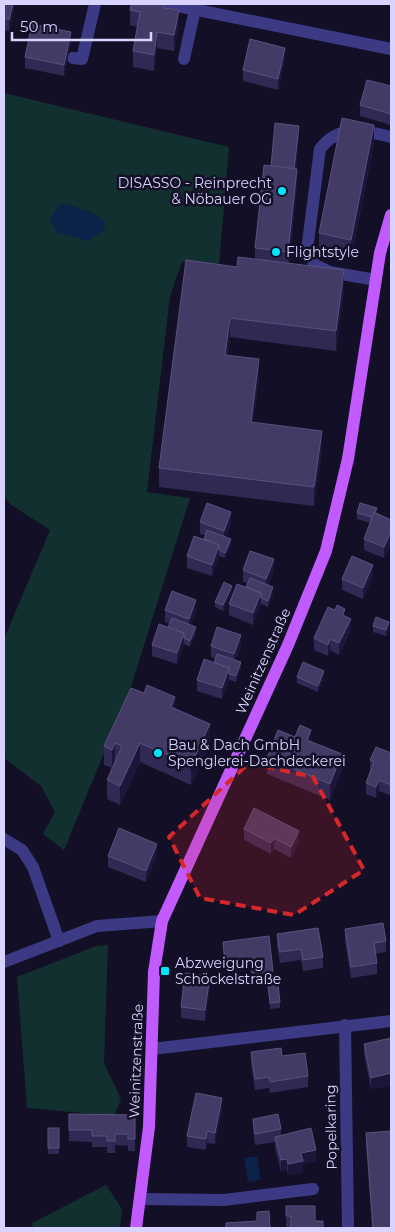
<svg xmlns="http://www.w3.org/2000/svg" width="395" height="1232" font-family="Montserrat,sans-serif">
<style>
.green{fill:#12302f}
.water{fill:#0c2248}
.lines{fill:none;stroke-linecap:round;stroke-linejoin:round}
.minor{stroke:#3d3a85;stroke-width:12}
.major{stroke:#c25bff;stroke-width:12}
.wall{fill:#312854}
.shaded-wall{fill:#1d163a}
.building{fill:#433a66;stroke:#5a527e}
.marked{fill:#d62828;fill-opacity:0.2;stroke:#d62828;stroke-width:4;stroke-dasharray:10 6;stroke-linejoin:round}
.poi-dot{fill:#00e5ff;stroke:#130f26;stroke-width:2}
.labels{text-anchor:middle;dominant-baseline:central;stroke-width:5;stroke-linejoin:round;paint-order:stroke}
.poi-label{font-size:14px;fill:#d9d4ff;stroke:#130f26;text-anchor:start}
.street-label{font-size:14px;fill:#d9d4ff;stroke:#130f26}
</style>
<rect width="100%" height="100%" fill="#130f26"/>
<g class="green">
<polygon points="4,93 229,147 219,265 182,262 170,296 147,492 190,498 130,690 64,850 43,834 55,812 41,786 4,758 4,639 50,530 10,504 4,496"/>
<polygon points="108,945 104,1063 121,1099 114,1116 27,1108 17,977 96,946"/>
<polygon points="106,1185 122,1209 120,1228 33,1228 32,1223"/>
</g>
<g class="water">
<polygon points="66,204 91,212 106,223 103,232 88,241 56,232 50,218 59,205"/>
<polygon points="257,1156 261,1180 248,1182 244,1158"/>
</g>
<g class="lines">
<g class="minor">
<polyline points="168,4 391,49"/>
<polyline points="73,58 82,59 95,4"/>
<polyline points="184,59 195,9"/>
<path d="M376,280L330,272L315,265L307,250L320,149C339,124 365,130 391,137"/>
<polyline points="4,839 22,850 33,867 59,941"/>
<polyline points="4,962 97,926 162,921"/>
<polyline points="345,1025 348,1228"/>
<polyline points="152,1049 391,1021"/>
<polyline points="141,1199 224,1200 313,1189"/>
</g>
<polyline class="major" points="136,1228 149,1127 154,972 162,921 288,645 326,551 348,459 380,253 391,215"/>
</g>
<g class="wall">
<polygon points="4,4 14,4 14,11 9,31 4,30"/>
<polygon points="166,4 166,8 179,26 174,51 157,48 154,71 133,67 133,51 137,27 130,25 130,10"/>
<polygon points="71,43 64,76 25,68 25,57"/>
<polygon points="285,59 278,90 243,81 243,70"/>
<polygon points="391,86 391,125 360,116 360,105"/>
<polygon points="299,137 296,169 297,185 289,264 344,290 336,351 230,337 228,355 259,378 253,422 322,450 314,506 159,487 159,468 237,267 255,259 255,248 271,166"/>
<polygon points="374,144 351,259 319,252 319,233"/>
<polygon points="357,513 377,513 391,520 391,546 390,545 384,558 364,550 364,539 370,523 357,519"/>
<polygon points="200,522 231,523 226,537 231,545 225,558 219,556 212,576 187,568 187,556 204,539 205,535 200,534"/>
<polygon points="243,570 274,571 268,585 273,593 268,607 261,604 253,625 229,615 229,604 246,587 248,583 243,582"/>
<polygon points="373,576 363,599 342,590 342,579"/>
<polygon points="232,592 223,611 215,607 215,602"/>
<polygon points="165,610 196,611 190,625 196,633 190,647 184,644 177,664 152,656 152,645 168,628 170,624 165,622"/>
<polygon points="345,617 351,630 339,655 330,650 328,656 314,650 314,638"/>
<polygon points="373,626 389,627 386,636 373,632"/>
<polygon points="211,646 241,646 236,660 241,668 236,682 229,680 222,699 197,691 197,680 214,663 215,659 211,657"/>
<polygon points="297,677 324,677 318,692 297,683"/>
<polygon points="175,709 210,744 191,785 140,762 120,805 107,799 107,780 112,768 104,765 104,746"/>
<polygon points="295,737 311,742 342,770 330,800 267,774 267,758"/>
<polygon points="391,753 391,796 379,791 376,798 366,794 366,783 370,771 370,760"/>
<polygon points="244,829 299,842 291,858 274,849 271,854 244,840"/>
<polygon points="157,855 146,882 108,867 108,856"/>
<polygon points="345,929 386,941 386,952 375,954 377,963 377,974 351,978 345,941"/>
<polygon points="277,934 323,957 323,968 303,971 301,960 280,963 277,946"/>
<polygon points="223,942 273,971 273,983 252,985 251,969 225,972 223,953"/>
<polygon points="268,986 280,1002 280,1008 270,1009"/>
<polygon points="210,987 205,1021 181,1018 181,1007"/>
<polygon points="391,1038 391,1085 371,1089 364,1055 364,1044"/>
<polygon points="251,1052 282,1056 308,1076 308,1087 270,1093 269,1088 255,1090 251,1064"/>
<polygon points="222,1109 215,1144 207,1143 206,1150 187,1147 187,1136"/>
<polygon points="69,1114 135,1115 135,1151 128,1151 128,1146 115,1145 115,1153 107,1153 107,1147 92,1147 92,1142 69,1141"/>
<polygon points="253,1119 281,1129 281,1136 316,1161 303,1164 303,1172 288,1175 287,1170 281,1172 275,1148 275,1142 255,1145 253,1130"/>
<rect x="48" y="1128" width="11" height="26"/>
<polygon points="366,1133 391,1228 372,1228 366,1144"/>
<polygon points="286,1206 315,1221 291,1227 286,1227"/>
</g>
<g class="shaded-wall">
<polygon points="13,4 14,4 14,11 9,31 9,20"/>
<polygon points="179,10 179,26 174,51 174,35"/>
<polygon points="71,32 71,43 64,76 64,65"/>
<polygon points="157,32 157,48 154,71 154,55"/>
<polygon points="285,48 285,59 278,90 278,79"/>
<polygon points="374,125 374,144 351,259 351,240"/>
<polygon points="299,126 299,137 294,184 294,173"/>
<polygon points="297,169 297,185 288,268 288,252"/>
<polygon points="344,270 344,290 336,351 336,331"/>
<polygon points="230,318 230,337 225,374 225,355"/>
<polygon points="259,359 259,378 251,441 251,422"/>
<polygon points="322,431 322,450 314,506 314,487"/>
<polygon points="231,512 231,523 224,542 224,531"/>
<polygon points="390,534 390,545 384,558 384,547"/>
<polygon points="231,539 231,545 225,558 225,553"/>
<polygon points="219,545 219,556 212,576 212,565"/>
<polygon points="274,559 274,571 266,590 266,579"/>
<polygon points="373,565 373,576 363,599 363,588"/>
<polygon points="232,586 232,592 223,611 223,605"/>
<polygon points="273,587 273,593 268,607 268,601"/>
<polygon points="261,593 261,604 253,625 253,613"/>
<polygon points="196,600 196,611 189,630 189,619"/>
<polygon points="351,619 351,630 339,655 339,643"/>
<polygon points="389,622 389,627 386,636 386,630"/>
<polygon points="196,627 196,633 190,647 190,641"/>
<polygon points="184,633 184,644 177,664 177,653"/>
<polygon points="241,635 241,646 234,666 234,654"/>
<polygon points="330,639 330,650 328,656 328,645"/>
<polygon points="241,662 241,668 236,682 236,676"/>
<polygon points="229,668 229,680 222,699 222,688"/>
<polygon points="324,671 324,677 318,692 318,686"/>
<polygon points="175,697 175,716 171,707"/>
<polygon points="210,724 210,744 191,785 191,765"/>
<polygon points="311,730 311,745 307,740"/>
<polygon points="115,743 115,762 112,769 112,750"/>
<polygon points="140,743 140,762 120,805 120,786"/>
<polygon points="342,754 342,770 330,800 330,784"/>
<polygon points="379,780 379,791 376,798 376,787"/>
<polygon points="299,831 299,842 291,858 291,847"/>
<polygon points="274,838 274,849 271,854 271,843"/>
<polygon points="157,844 157,855 146,882 146,871"/>
<polygon points="210,976 210,987 205,1021 205,1010"/>
<polygon points="391,1073 391,1085 371,1089 371,1078"/>
<polygon points="222,1098 222,1109 215,1144 215,1133"/>
<polygon points="207,1131 207,1143 206,1150 206,1139"/>
<polygon points="316,1150 316,1161 303,1164 303,1172 288,1175 288,1164 301,1153"/>
<polygon points="287,1159 287,1170 281,1172 281,1160"/>
</g>
<g class="building">
<polygon points="4,4 13,4 9,20 4,18"/>
<polygon points="131,4 165,4 164,8 179,10 174,35 157,32 154,55 133,51 140,12 130,10"/>
<polygon points="32,24 71,32 64,65 25,57"/>
<polygon points="250,39 285,48 278,79 243,70"/>
<polygon points="367,80 391,86 391,114 360,105"/>
<polygon points="342,118 374,125 351,240 319,233"/>
<polygon points="275,123 299,126 294,169 271,166"/>
<polygon points="264,165 297,169 288,252 255,248"/>
<polygon points="238,257 344,270 336,331 230,318 225,355 259,359 251,422 322,431 314,487 159,468 186,260 237,267"/>
<polygon points="207,503 231,512 224,531 200,522"/>
<polygon points="360,503 377,508 375,513 374,512 372,517 357,513"/>
<polygon points="374,512 391,520 391,534 390,534 384,547 364,539"/>
<polygon points="207,530 231,539 225,553 219,550 219,545 204,539"/>
<polygon points="194,536 219,545 212,565 187,556"/>
<polygon points="250,551 274,559 266,579 243,570"/>
<polygon points="352,556 373,565 363,588 342,579"/>
<polygon points="250,578 273,587 268,601 261,598 261,593 246,587"/>
<polygon points="224,582 232,586 223,605 215,602"/>
<polygon points="237,584 261,593 253,613 229,604"/>
<polygon points="172,591 196,600 189,619 165,610"/>
<polygon points="337,605 345,609 343,615 351,619 339,643 330,639 328,645 314,638 328,607 335,610"/>
<polygon points="376,617 389,622 386,630 373,626"/>
<polygon points="172,618 196,627 190,641 184,638 184,633 168,628"/>
<polygon points="159,624 184,633 177,653 152,645"/>
<polygon points="217,627 241,635 234,654 211,646"/>
<polygon points="217,654 241,662 236,676 229,674 229,668 214,663"/>
<polygon points="204,659 229,668 222,688 197,680"/>
<polygon points="303,662 324,671 318,686 297,677"/>
<polygon points="147,685 175,697 171,707 210,724 191,765 140,743 120,786 107,780 122,746 115,743 112,750 104,746 131,688 144,693"/>
<polygon points="300,725 311,730 307,740 342,754 330,784 267,758 278,730 295,737"/>
<polygon points="376,747 391,753 391,785 379,780 376,787 366,783 374,762 370,760"/>
<polygon points="254,808 299,831 291,847 274,838 271,843 244,829"/>
<polygon points="119,828 157,844 146,871 108,856"/>
<polygon points="383,923 386,941 374,943 377,963 351,967 345,929"/>
<polygon points="318,928 323,957 303,960 301,949 280,952 277,934"/>
<polygon points="269,936 273,971 252,973 251,958 225,961 223,942"/>
<polygon points="185,973 210,976 205,1010 181,1007"/>
<polygon points="278,984 280,1002 270,1003 268,986"/>
<polygon points="391,1038 391,1073 371,1078 364,1044"/>
<polygon points="281,1048 282,1056 305,1053 308,1076 270,1082 269,1077 255,1079 251,1052"/>
<polygon points="196,1093 222,1098 215,1133 207,1131 206,1139 187,1136"/>
<polygon points="69,1114 135,1115 135,1139 128,1139 128,1134 115,1134 115,1141 107,1141 107,1136 92,1136 92,1130 69,1130"/>
<polygon points="278,1114 281,1129 255,1134 253,1119"/>
<rect x="48" y="1128" width="11" height="20"/>
<polygon points="311,1128 316,1150 301,1153 303,1161 288,1164 287,1159 281,1160 275,1137"/>
<polygon points="391,1131 391,1228 373,1228 366,1133"/>
<polygon points="286,1206 315,1206 315,1221 323,1221 323,1228 291,1228 291,1216 286,1216"/>
<polygon points="269,1211 270,1228 226,1228 226,1223 257,1221 257,1212"/>
</g>
<path class="marked" d="M249,763L313,777L364,870L294,915L200,898L169,837Z"/>
<g class="poi-dot">
<circle cx="282" cy="191" r="5"/>
<circle cx="276" cy="252" r="5"/>
<circle cx="158" cy="753" r="5"/>
<rect x="160" y="966" width="10" height="10" rx="2.5"/>
</g>
<g class="labels">
<g class="poi-label">
<text x="272" y="183" text-anchor="end">DISASSO - Reinprecht<tspan x="272" dy="16">&amp; Nöbauer OG</tspan></text>
<text x="286" y="252">Flightstyle</text>
<text x="168" y="745">Bau &amp; Dach GmbH<tspan x="168" dy="16">Spenglerei-Dachdeckerei</tspan></text>
<text x="175" y="963">Abzweigung<tspan x="175" dy="16">Schöckelstraße</tspan></text>
</g>
<g class="street-label">
<text transform="translate(263 661) rotate(-66)">Weinitzenstraße</text>
<text transform="translate(136 1061) rotate(-88)">Weinitzenstraße</text>
<text transform="translate(331 1127) rotate(-91)">Popelkaring</text>
</g>
</g>
<rect width="395" height="1232" fill="none" stroke="#d9d4ff" stroke-width="10"/>
<path d="M12 32v8h139v-8" fill="none" stroke="#d9d4ff" stroke-width="2.5"/>
<text x="20" y="32" font-size="15" fill="#d9d4ff" stroke="#130f26" stroke-width="4" paint-order="stroke">50 m</text>
</svg>
